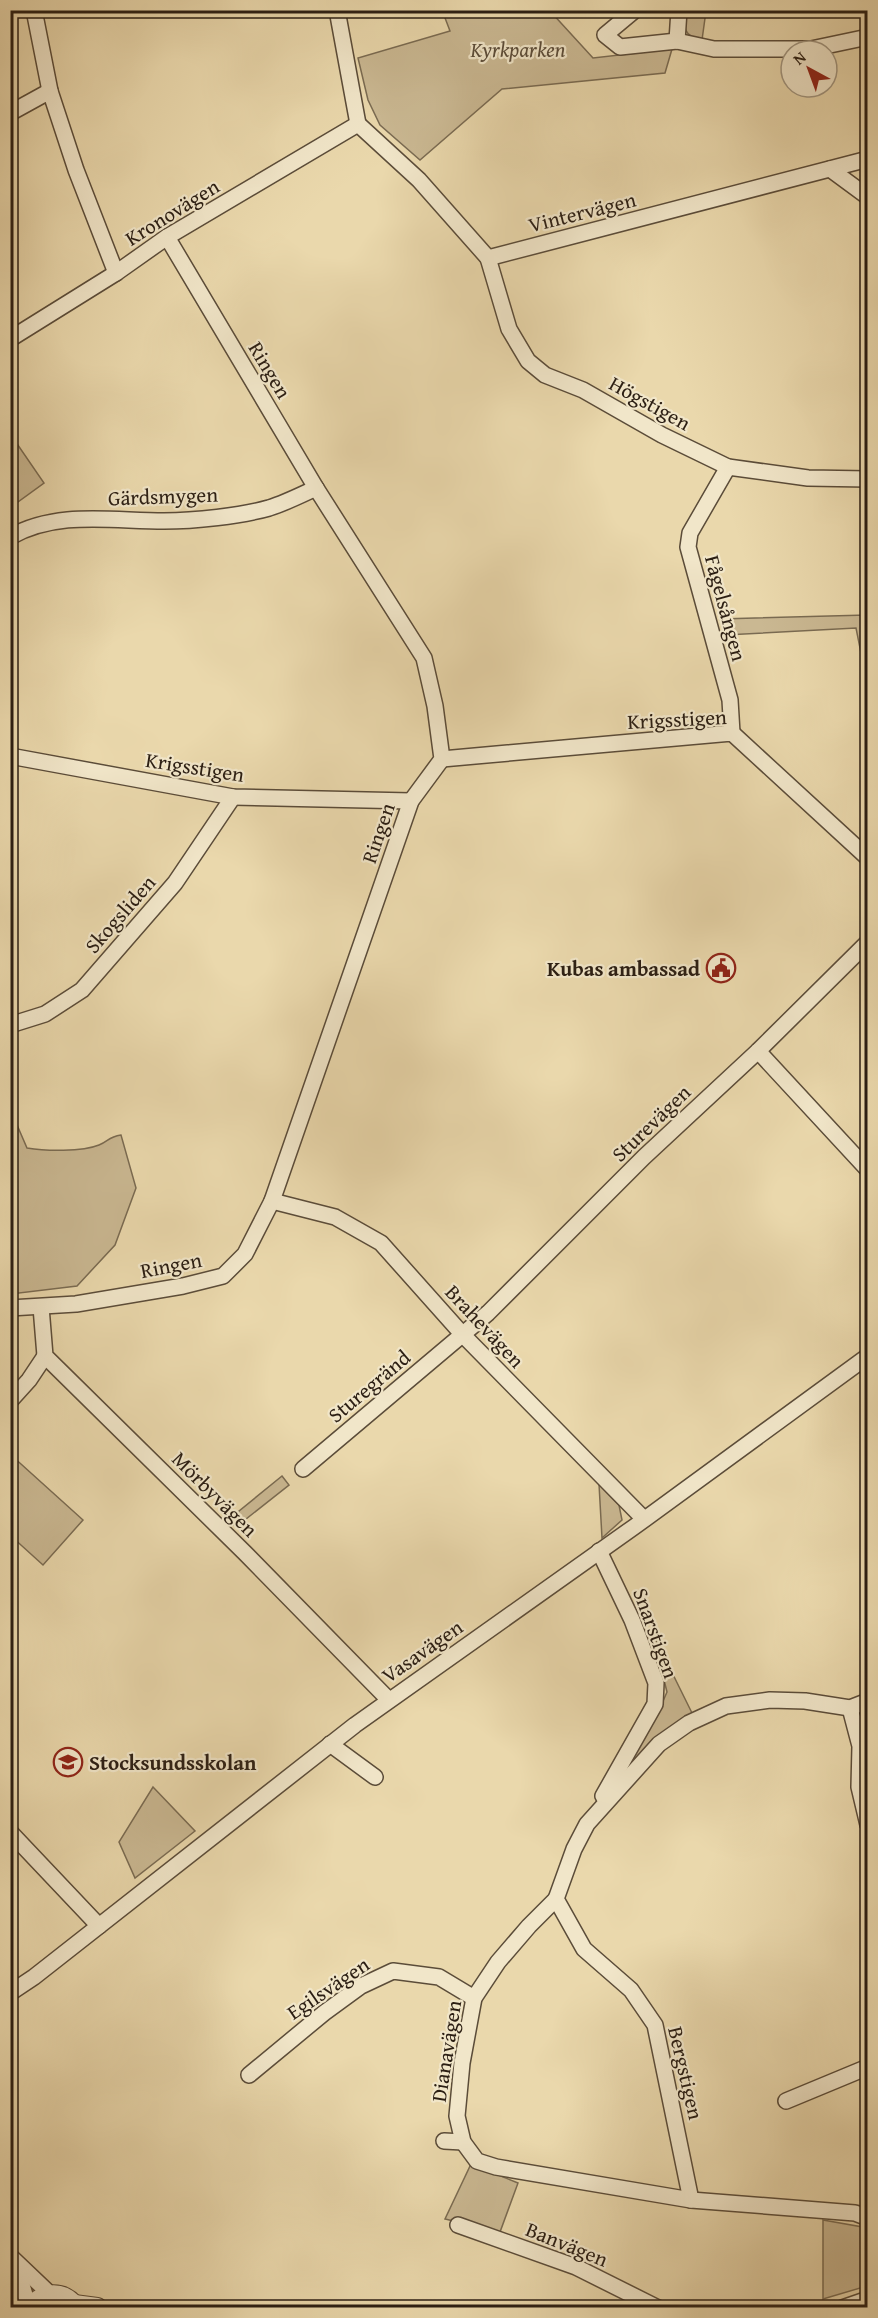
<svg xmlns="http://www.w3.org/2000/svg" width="878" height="2318" font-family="'Gentium Book Plus',serif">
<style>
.green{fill:#cab892;stroke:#7a6b52;stroke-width:1.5}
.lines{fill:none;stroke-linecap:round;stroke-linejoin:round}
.minor-casing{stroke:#5b4c39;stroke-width:18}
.tertiary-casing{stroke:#5b4c39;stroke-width:22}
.minor{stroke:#f1e6c9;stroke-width:15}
.tertiary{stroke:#f1e6c9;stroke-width:20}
.labels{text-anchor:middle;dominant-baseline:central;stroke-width:4.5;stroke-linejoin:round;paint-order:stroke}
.park-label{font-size:21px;font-style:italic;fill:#5b4c39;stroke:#f1e6c9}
.street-label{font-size:21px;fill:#2b1e13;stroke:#f1e6c9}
.poi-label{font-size:21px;font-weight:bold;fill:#2b1e13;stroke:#f1e6c9;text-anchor:end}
</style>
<rect width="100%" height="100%" fill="#ead8ac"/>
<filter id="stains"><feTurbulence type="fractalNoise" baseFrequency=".00333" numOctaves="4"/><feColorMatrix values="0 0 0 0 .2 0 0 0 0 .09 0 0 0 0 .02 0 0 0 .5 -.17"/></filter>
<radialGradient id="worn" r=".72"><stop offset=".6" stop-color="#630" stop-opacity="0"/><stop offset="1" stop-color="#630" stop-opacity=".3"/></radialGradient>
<g class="green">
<polygon points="442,10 550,11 593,58 672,49 665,73 502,89 420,160 380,125 368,100 358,58 450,31"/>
<path d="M687,11H706L702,40C684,37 682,27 687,11Z"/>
<polygon points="11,435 44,483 11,507 10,507"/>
<polygon points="867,615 867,675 865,673 856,628 725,635 720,619"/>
<path d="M11,1111L27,1148C45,1151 82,1152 99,1145C109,1141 108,1137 121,1135L136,1188L115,1245L77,1286L11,1294Z"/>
<polygon points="11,1455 83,1520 43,1565 11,1536"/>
<polygon points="282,1476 289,1485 236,1527 228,1520"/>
<polygon points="599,1484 619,1505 622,1520 602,1538"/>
<polygon points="652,1632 692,1713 637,1758 608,1797 657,1715 667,1692"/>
<polygon points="153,1787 195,1831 135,1878 119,1842"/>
<polygon points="471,2164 518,2183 500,2232 445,2219"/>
<polygon points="823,2220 868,2228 867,2286 823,2299"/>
</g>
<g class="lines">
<g class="minor-casing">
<g id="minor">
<polyline points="34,10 50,91"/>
<polyline points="337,10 358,124"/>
<polyline points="635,10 605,35 620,47 677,41 714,49 811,49 868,37"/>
<polyline points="677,41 679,10"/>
<polyline points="10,113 50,91 76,170 116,273"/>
<polyline points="358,124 419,180 488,258 868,159"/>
<polyline points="830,169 868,197"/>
<polyline points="488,258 509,329 528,361 545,375 583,390 662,435 728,467 808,478 868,479"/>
<polyline points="10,339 116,273 167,237 358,124"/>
<polyline points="728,467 690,533 688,547 730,700 732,733"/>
<path d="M10,537C57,510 112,521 164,521C194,521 241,516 269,508C285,503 301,495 316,488"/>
<polyline points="10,756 233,797 411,801"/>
<polyline points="442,759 732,733 868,858"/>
<polyline points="10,1025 45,1014 82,990 175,883 233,797"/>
<polyline points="758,1051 868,1170"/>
<polyline points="272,1201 335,1217 381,1243 463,1335 644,1519"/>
<polyline points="41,1307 45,1356 245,1553 389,1700"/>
<polyline points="10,1308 76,1304 183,1286 223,1276 245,1254 272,1201 411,801 442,759 435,706 424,658 316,488 167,237"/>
<polyline points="10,1401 29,1380 45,1356"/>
<polyline points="303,1469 488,1313 644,1157 758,1051 868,942"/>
<polyline points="599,1551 632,1620 656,1683 655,1704 603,1796"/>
<polyline points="850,1708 860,1746 859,1787 868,1825"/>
<polyline points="330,1744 375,1777"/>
<polyline points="10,1832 99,1926"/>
<polyline points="556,1899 529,1926 498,1962 474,1998 462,2063 457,2116 463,2142 477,2161 496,2167 691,2200 855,2213 868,2218"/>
<polyline points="10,1993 34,1977 355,1725 634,1527 868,1356"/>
<polyline points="249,2075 324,2013 361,1986 393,1971 439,1977 474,1998"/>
<polyline points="786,2101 868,2067"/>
<polyline points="444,2141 463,2142"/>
<polyline points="691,2200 655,2025 631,1990 584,1949 556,1899 574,1849 587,1824 659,1744 689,1723 726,1706 770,1700 805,1701 850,1708 868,1701"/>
<polyline points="458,2225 576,2267 658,2308"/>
<polyline points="10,2256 51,2295"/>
<polyline points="15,2262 29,2308"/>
<polyline points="842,2308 868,2299"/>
</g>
</g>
<g class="tertiary-casing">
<g id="tertiary">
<polyline points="74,2305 97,2308"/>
<path d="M32,2308C43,2291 64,2291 76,2308"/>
</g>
</g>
<use href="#minor" class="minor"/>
<use href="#tertiary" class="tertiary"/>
</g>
<defs>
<g id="civic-ring" transform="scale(1.5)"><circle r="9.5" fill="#f1e6c9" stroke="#8f2418" stroke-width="1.5"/><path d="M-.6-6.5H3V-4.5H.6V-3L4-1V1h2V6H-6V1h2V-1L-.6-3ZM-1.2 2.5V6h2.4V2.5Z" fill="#8f2418"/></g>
<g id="school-ring" transform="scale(1.5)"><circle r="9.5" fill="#f1e6c9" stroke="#8f2418" stroke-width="1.5"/><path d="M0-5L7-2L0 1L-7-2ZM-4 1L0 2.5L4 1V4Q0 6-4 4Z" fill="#8f2418"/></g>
</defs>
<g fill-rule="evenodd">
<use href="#civic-ring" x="721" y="968"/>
<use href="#school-ring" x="68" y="1762"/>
</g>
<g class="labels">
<g class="park-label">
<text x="518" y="49">Kyrkparken</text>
</g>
<g class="street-label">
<text transform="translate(172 212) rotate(-32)">Kronovägen</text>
<text transform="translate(582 212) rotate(-14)">Vintervägen</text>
<text transform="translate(270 370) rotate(59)">Ringen</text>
<text transform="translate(650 403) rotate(29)">Högstigen</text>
<text transform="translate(163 496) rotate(-2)">Gärdsmygen</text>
<text transform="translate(726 608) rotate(75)">Fågelsången</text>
<text transform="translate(677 719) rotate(-3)">Krigsstigen</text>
<text transform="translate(195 767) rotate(9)">Krigsstigen</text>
<text transform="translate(378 833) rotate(-71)">Ringen</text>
<text transform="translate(120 914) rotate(-49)">Skogsliden</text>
<text transform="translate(651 1123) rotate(-44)">Sturevägen</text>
<text transform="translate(171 1265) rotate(-11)">Ringen</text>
<text transform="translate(485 1326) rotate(47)">Brahevägen</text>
<text transform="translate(369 1386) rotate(-40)">Sturegränd</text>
<text transform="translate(215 1494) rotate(45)">Mörbyvägen</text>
<text transform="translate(656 1633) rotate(70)">Snarstigen</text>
<text transform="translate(422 1651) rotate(-35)">Vasavägen</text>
<text transform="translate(328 1988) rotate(-34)">Egilsvägen</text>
<text transform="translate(446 2051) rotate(-81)">Dianavägen</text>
<text transform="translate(686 2073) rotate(77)">Bergstigen</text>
<text transform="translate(567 2244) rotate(22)">Banvägen</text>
</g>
<g class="poi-label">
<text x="700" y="968">Kubas ambassad</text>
<text x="89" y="1762" text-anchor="start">Stocksundsskolan</text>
</g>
</g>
<rect width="878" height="2318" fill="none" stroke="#ead8ac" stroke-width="36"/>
<rect x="12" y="12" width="854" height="2294" fill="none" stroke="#2b1e13" stroke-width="3"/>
<rect x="18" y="18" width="842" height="2282" fill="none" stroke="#2b1e13" stroke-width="1.5"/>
<g transform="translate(809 69) rotate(319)"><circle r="28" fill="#f1e6c9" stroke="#a29680" stroke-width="1.5"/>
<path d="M0-4.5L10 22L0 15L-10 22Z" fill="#8f2418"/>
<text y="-9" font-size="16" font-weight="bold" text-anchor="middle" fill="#2b1e13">N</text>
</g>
<rect width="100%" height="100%" filter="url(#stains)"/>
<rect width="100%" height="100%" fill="url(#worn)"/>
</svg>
